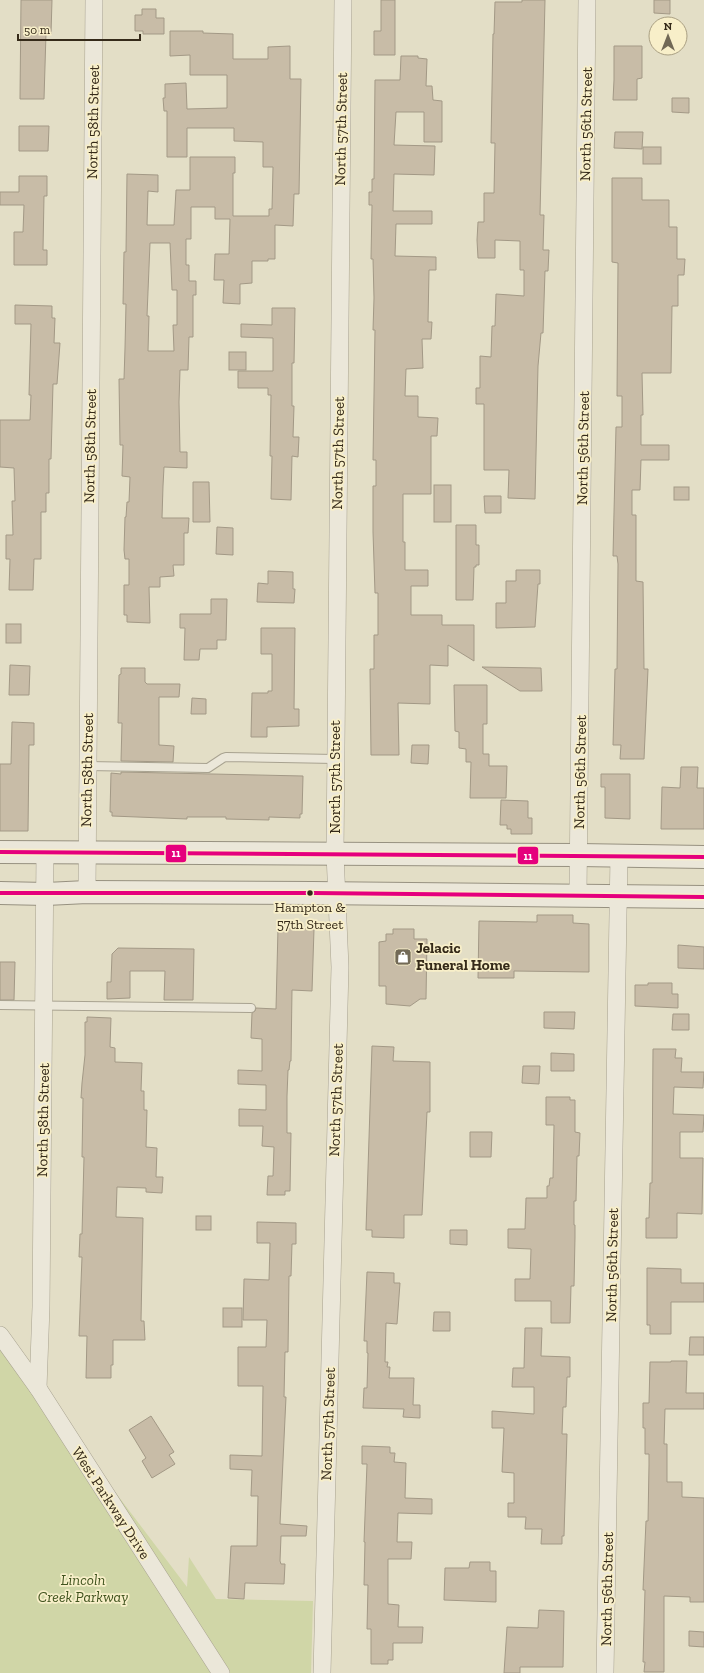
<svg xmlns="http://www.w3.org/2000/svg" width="704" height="1673" font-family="'Zilla Slab',serif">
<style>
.green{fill:#d0d6a7}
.building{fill:#c8bca7;stroke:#a39986;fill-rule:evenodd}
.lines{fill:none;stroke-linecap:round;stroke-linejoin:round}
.service-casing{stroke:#a8a290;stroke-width:10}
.minor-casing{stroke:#a8a290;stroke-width:18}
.secondary-casing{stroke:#979180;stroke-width:24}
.service{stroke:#ebe7d9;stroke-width:8}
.minor{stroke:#ebe7d9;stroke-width:17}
.secondary{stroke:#ebe7d9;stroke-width:22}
.bus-1-casing{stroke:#f8efc9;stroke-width:7}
.bus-1{stroke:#e5007d;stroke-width:4}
.bus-dot{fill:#352a19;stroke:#f8efc9;stroke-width:1.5}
.labels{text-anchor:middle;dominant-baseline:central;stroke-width:3.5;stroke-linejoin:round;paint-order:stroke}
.bus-label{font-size:14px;fill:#352a19;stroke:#f8efc9}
.street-label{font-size:15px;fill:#352a19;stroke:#f8efc9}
.poi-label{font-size:15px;font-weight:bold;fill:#352a19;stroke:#f8efc9;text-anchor:start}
.park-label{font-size:15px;font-style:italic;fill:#40531e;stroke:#f8efc9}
.line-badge{stroke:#f8efc9;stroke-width:1.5}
.badge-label{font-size:11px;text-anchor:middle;font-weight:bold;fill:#fff}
</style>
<rect width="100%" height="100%" fill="#e3dec6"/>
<polygon class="green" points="0,1340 187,1587 189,1557 216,1599 313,1601 311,1673 0,1673"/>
<g class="building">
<polygon points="21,0 52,0 51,34 46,33 44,99 20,99"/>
<polygon points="381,0 395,0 395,55 374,55 374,31 381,31"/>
<polygon points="522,0 545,0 540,215 544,215 543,250 549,250 548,271 545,271 543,333 541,333 538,366 535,499 508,498 509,470 484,470 484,404 476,404 476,388 480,388 480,356 491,357 492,326 495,326 496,294 524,296 524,270 520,270 520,241 495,240 495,258 478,258 477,240 478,222 484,222 484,193 494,193 495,143 491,143 493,34 494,34 495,2 522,2"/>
<polygon points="654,0 670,0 670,14 654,13"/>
<polygon points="142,9 156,9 156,18 164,18 164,34 143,34 143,31 135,31 135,15 142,15"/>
<path d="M170,31H203V33L233,34V59H268V47L290,46V79H301L299,194H294L293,226L275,225V259H268V261H252V283L240,284V304L223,303L224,280H214L215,254H229L230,219H215V207H191V239H186V265H189V281H196V295H193V337H189L188,370H180L179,402L180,452H187V468L164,467L163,486L162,518H189L188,533H184V565H173L174,576L160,577V587H149L150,623L127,622V615H124V585H129V559H125L124,550L125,517H126L127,502H129L130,477L122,476L123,445H120L119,379H124L125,348L126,304H123L124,252H126L127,174L158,175V192L148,191L147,225H174L176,190H190V157H235V173H233V216H269V209H272L273,167H263V142L234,141V128H187V157H167V111H164L163,98H165V84L186,83L187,109L227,108V75H190V55L170,56ZM150,243H170L172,290H177V325H173L174,351H148L149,316H147Z"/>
<polygon points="614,46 642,46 642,78 637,79 637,100 613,100 614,80"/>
<polygon points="401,56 418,56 418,58 427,59 426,86 432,86 433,100 442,101 442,142 424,142 424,112 396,112 394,145 435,146 434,175 394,174 393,211 432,211 432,224 396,224 395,256 436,257 436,270 429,270 428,322 432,322 431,339 422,339 423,368 406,369 405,396 418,396 418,417 438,418 437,436 431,436 431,494 403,494 403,542 405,542 405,570 428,570 428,586 411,586 411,615 442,615 442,625 474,625 474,661 448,645 448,666 430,665 430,704 398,703 399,755 371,755 370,669 374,669 374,635 378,635 378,593 375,593 373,532 373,486 376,486 376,460 373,460 375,330 373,330 374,298 373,259 371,259 372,205 369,205 369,192 372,192 372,179 374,179 375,80 400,80"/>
<polygon points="672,98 689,98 689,113 672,112"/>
<polygon points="19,126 49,126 48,151 19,151"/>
<polygon points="615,132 643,132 642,149 614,148"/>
<rect x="643" y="147" width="18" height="17"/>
<polygon points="19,176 47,176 47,196 44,196 43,250 47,250 47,265 14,265 14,232 23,232 24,205 0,205 0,192 19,192"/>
<polygon points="612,178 642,178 642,200 669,200 669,227 677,227 677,259 685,259 684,275 678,275 678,306 672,306 671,373 642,373 643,415 641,415 641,445 669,445 669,460 641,460 640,490 632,490 632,515 636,515 636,581 643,582 644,669 648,669 644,759 620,759 621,745 613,745 615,669 617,669 618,564 617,556 613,556 616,427 622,427 622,396 617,396 618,263 612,262"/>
<polygon points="15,305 52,306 52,318 55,318 54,343 60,343 57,384 53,384 51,459 49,459 49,493 46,493 46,512 41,512 41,559 34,559 33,590 9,590 10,559 6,559 6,535 13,535 12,501 15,501 14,468 0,467 0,420 30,420 31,395 29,395 31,324 15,324"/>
<polygon points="272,308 295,308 294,363 292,363 292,406 294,406 293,437 299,437 298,457 292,456 291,500 271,499 272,456 270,456 271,395 268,395 268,388 238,388 238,371 273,371 273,338 241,337 241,324 272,325"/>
<rect x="229" y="352" width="17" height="18"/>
<polygon points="193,482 209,482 210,522 193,522"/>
<rect x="434" y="485" width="17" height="37"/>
<rect x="674" y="487" width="15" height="13"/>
<polygon points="484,496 501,496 501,513 485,513"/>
<polygon points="456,525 476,525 476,545 479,545 479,565 476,565 476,567 474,567 473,600 456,600"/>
<polygon points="217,527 233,528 233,555 216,554"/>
<polygon points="516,570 540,570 540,584 538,584 535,627 496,628 496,603 506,603 506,581 516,581"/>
<polygon points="268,571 293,572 293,589 295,589 294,603 257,602 258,583 268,584"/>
<polygon points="211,599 227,599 226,640 217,640 217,649 200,649 199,660 184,660 185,628 180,628 180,614 211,614"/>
<rect x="6" y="624" width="15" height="19"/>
<polygon points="261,628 295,628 294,709 299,709 299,726 267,727 267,737 251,737 252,693 268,693 268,691 272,691 272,654 261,654"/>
<polygon points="10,665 30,666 29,695 9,695"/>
<polygon points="482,667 541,668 542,691 520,691"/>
<polygon points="121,668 145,668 145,682 147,684 180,684 179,697 159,697 159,745 174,746 173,762 121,761 122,723 118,723 119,675 121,674"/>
<polygon points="454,685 487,685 487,724 483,724 483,754 489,754 489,766 507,766 506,798 470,798 471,762 466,762 466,749 459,748 459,732 455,731"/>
<polygon points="192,698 206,699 206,714 191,714"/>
<polygon points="12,722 34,723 34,745 29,745 28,831 0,831 0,764 11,764"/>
<polygon points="412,745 429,745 428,764 411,763"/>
<polygon points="681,767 698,767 697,788 704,788 704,829 661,829 662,787 680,788"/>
<polygon points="121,772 303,776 302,814 300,814 300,818 269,817 269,820 226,819 226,817 187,817 187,819 112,816 112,812 110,812 111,773 121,774"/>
<polygon points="601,774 630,774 630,819 605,818 605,787 601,787"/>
<polygon points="501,800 528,801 528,818 532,818 532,834 511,834 511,829 507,829 507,825 500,825"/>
<polygon points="537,915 573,915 573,923 589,924 589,972 514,971 514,978 478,978 479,921 537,922"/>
<polygon points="278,928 314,929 312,991 292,990 291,1061 290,1061 289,1070 288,1070 287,1096 287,1133 291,1133 290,1191 285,1191 285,1195 267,1195 268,1176 273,1176 274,1147 262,1146 263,1126 239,1126 239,1109 266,1110 266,1085 238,1084 238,1070 262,1071 262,1039 251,1038 252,1013 255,1011 256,1008 276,1009"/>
<polygon points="393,929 414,929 414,939 427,939 426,999 420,999 410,1006 386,1004 386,986 379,986 379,942 386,941 386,934 393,934"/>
<polygon points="678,945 704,947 704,969 678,968"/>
<polygon points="118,948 194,949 193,1000 164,1000 165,971 130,971 130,998 107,999 107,982 111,982 112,954"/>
<polygon points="0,962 15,962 14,1000 0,1000"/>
<polygon points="648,983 672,983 672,994 678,994 678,1008 635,1006 635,985 648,985"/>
<polygon points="544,1012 575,1012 574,1029 544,1028"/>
<polygon points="673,1014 689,1014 689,1030 672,1030"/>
<polygon points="87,1017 111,1018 110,1047 115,1048 115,1062 142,1063 141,1091 144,1091 144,1110 147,1110 146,1147 157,1148 156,1177 163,1177 162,1193 146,1192 146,1188 117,1187 116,1217 143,1218 141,1321 144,1321 145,1340 113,1340 113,1365 111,1365 111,1378 86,1378 87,1336 79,1336 82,1257 79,1257 80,1234 82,1234 84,1157 82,1157 83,1098 81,1098 82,1083 85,1055 85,1022 87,1022"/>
<polygon points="372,1046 394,1047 393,1061 430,1062 430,1112 427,1112 422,1215 404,1215 404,1238 372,1237 372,1230 366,1230"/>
<polygon points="653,1049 676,1049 675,1058 682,1058 681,1072 704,1072 703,1088 674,1087 673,1114 704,1115 703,1132 680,1132 680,1158 703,1158 702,1214 677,1213 677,1238 646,1238 646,1218 649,1218 650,1183 652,1183"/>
<polygon points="551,1053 574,1054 574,1071 551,1071"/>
<polygon points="523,1066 540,1066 539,1084 522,1083"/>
<polygon points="546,1097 570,1097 570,1100 575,1100 575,1132 580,1133 579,1156 577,1156 576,1201 574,1201 574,1225 575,1225 575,1237 574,1286 571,1286 570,1323 551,1323 551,1301 515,1301 515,1279 530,1279 531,1249 508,1248 508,1229 525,1229 526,1198 547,1198 547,1186 549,1186 550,1178 553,1178 554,1125 546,1125"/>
<polygon points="470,1132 492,1132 491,1157 470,1157"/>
<rect x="196" y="1216" width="15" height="14"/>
<polygon points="257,1222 296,1223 296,1244 292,1244 291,1276 289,1276 288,1352 285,1352 284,1397 286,1397 280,1524 307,1526 306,1536 281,1536 280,1561 281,1564 285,1564 284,1584 245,1583 244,1599 228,1598 231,1546 257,1546 258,1496 251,1496 252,1470 230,1469 230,1455 262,1456 263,1386 238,1386 238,1347 266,1347 267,1320 243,1320 244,1279 269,1280 270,1243 257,1243"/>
<polygon points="450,1230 467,1230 467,1245 450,1244"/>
<polygon points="647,1268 681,1269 681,1283 704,1283 704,1302 671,1302 671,1334 650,1334 650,1325 647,1325"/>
<polygon points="367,1272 394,1273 394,1283 400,1283 397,1324 386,1323 385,1362 388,1362 387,1367 390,1367 389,1378 414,1378 413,1405 420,1405 420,1418 403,1417 404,1409 363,1408 364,1388 367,1388 368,1353 367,1353 367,1341 364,1341"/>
<rect x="223" y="1308" width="19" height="19"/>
<polygon points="434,1312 450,1312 450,1331 433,1331"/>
<polygon points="525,1328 542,1328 541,1356 570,1357 570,1377 567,1377 566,1407 563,1407 562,1434 567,1434 564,1536 562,1536 562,1544 541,1544 542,1529 525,1529 526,1517 508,1517 508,1503 514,1503 514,1473 502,1472 504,1428 492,1428 492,1411 534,1414 534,1387 512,1387 513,1368 524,1368"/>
<polygon points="690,1337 704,1337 704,1355 689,1355"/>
<polygon points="671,1361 687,1361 686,1393 704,1393 704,1409 665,1409 664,1444 667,1444 667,1482 682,1482 682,1497 704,1498 704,1602 690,1602 690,1597 664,1596 664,1672 644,1672 645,1662 643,1662 645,1590 643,1590 646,1521 648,1521 649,1465 649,1454 645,1454 645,1428 643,1428 643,1403 649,1403 650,1362 671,1362"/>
<polygon points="151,1416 174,1452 169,1455 175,1464 152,1478 142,1461 146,1458 129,1430"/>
<polygon points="362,1446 390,1447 390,1453 395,1453 394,1462 406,1463 405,1498 432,1499 432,1514 398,1513 397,1542 412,1542 411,1559 388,1559 388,1604 399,1605 398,1627 423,1627 422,1643 393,1643 393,1660 388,1660 388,1664 371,1664 371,1629 367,1629 368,1585 364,1585 365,1542 364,1542 367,1464 362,1464"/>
<polygon points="470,1562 490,1562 490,1571 496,1571 496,1602 444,1600 445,1568 469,1568"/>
<polygon points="539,1610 564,1611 563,1667 520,1667 520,1673 504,1673 507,1627 538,1628"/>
<polygon points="689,1631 704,1632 704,1647 689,1646"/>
</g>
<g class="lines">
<g class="service-casing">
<g id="service">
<polyline points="87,766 208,768 223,758 226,757 335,759"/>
<polyline points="0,1005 251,1008"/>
</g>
</g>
<g class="minor-casing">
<g id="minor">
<polyline points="87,892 94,0"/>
<polyline points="578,895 587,0"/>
<polyline points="0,1335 38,1388 221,1673"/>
<polyline points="38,1388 41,1307 45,852"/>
<polyline points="322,1673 340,967 335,854 343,0"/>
<polyline points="605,1673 619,856"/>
</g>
</g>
<g class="secondary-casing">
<g id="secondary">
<polyline points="0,852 579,855 704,857"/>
<polyline points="0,893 46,894 87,892 313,893 704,897"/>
</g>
</g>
<use href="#service" class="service"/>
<use href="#minor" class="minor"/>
<use href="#secondary" class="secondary"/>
<g class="bus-1-casing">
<g id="bus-1">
<polyline points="0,852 704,857"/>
<polyline points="0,893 313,893 704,897"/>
</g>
</g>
<use href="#bus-1" class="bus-1"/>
</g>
<defs>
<g id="shop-square" transform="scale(0.9)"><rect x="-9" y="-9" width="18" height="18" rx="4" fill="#726956" stroke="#f8efc9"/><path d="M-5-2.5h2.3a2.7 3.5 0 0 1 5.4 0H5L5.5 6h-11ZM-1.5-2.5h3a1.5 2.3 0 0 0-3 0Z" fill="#fff"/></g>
</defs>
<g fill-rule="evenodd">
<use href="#shop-square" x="403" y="957"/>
</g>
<circle class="bus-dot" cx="310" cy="893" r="3.5"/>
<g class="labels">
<g class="bus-label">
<text x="310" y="907">Hampton &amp;<tspan x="310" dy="17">57th Street</tspan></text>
</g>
<g class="street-label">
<text transform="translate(93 122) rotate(-89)">North 58th Street</text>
<text transform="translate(586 124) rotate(-89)">North 56th Street</text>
<text transform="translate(341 129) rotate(-89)">North 57th Street</text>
<text transform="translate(90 446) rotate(-89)">North 58th Street</text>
<text transform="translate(583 448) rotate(-89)">North 56th Street</text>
<text transform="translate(338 453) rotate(-89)">North 57th Street</text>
<text transform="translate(87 770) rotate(-89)">North 58th Street</text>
<text transform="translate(580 772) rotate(-89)">North 56th Street</text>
<text transform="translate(335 777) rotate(-90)">North 57th Street</text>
<text transform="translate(336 1100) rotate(-88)">North 57th Street</text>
<text transform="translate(43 1120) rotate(-89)">North 58th Street</text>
<text transform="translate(612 1265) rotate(-89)">North 56th Street</text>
<text transform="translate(328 1424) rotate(-88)">North 57th Street</text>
<text transform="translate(111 1503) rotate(57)">West Parkway Drive</text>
<text transform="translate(607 1589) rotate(-89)">North 56th Street</text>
</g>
<g class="poi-label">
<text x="416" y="948">Jelacic<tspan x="416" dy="17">Funeral Home</tspan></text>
</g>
<g class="park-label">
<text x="83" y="1580">Lincoln<tspan x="83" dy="17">Creek Parkway</tspan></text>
</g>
</g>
<g class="line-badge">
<rect x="165" y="844" width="22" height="19" rx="4" fill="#e5007d"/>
<rect x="517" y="846" width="22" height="19" rx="4" fill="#e5007d"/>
</g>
<g class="badge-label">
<text x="176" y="857">11</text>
<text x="528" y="860">11</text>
</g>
<g transform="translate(668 36)"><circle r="19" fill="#f8efc9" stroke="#aaa083"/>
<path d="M0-3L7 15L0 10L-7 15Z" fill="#726956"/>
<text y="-6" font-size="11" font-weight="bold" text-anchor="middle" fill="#352a19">N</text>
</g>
<path d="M18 34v6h122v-6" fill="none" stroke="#352a19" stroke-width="2"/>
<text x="24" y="34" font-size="12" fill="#352a19" stroke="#f8efc9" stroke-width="3" paint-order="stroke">50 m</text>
</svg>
